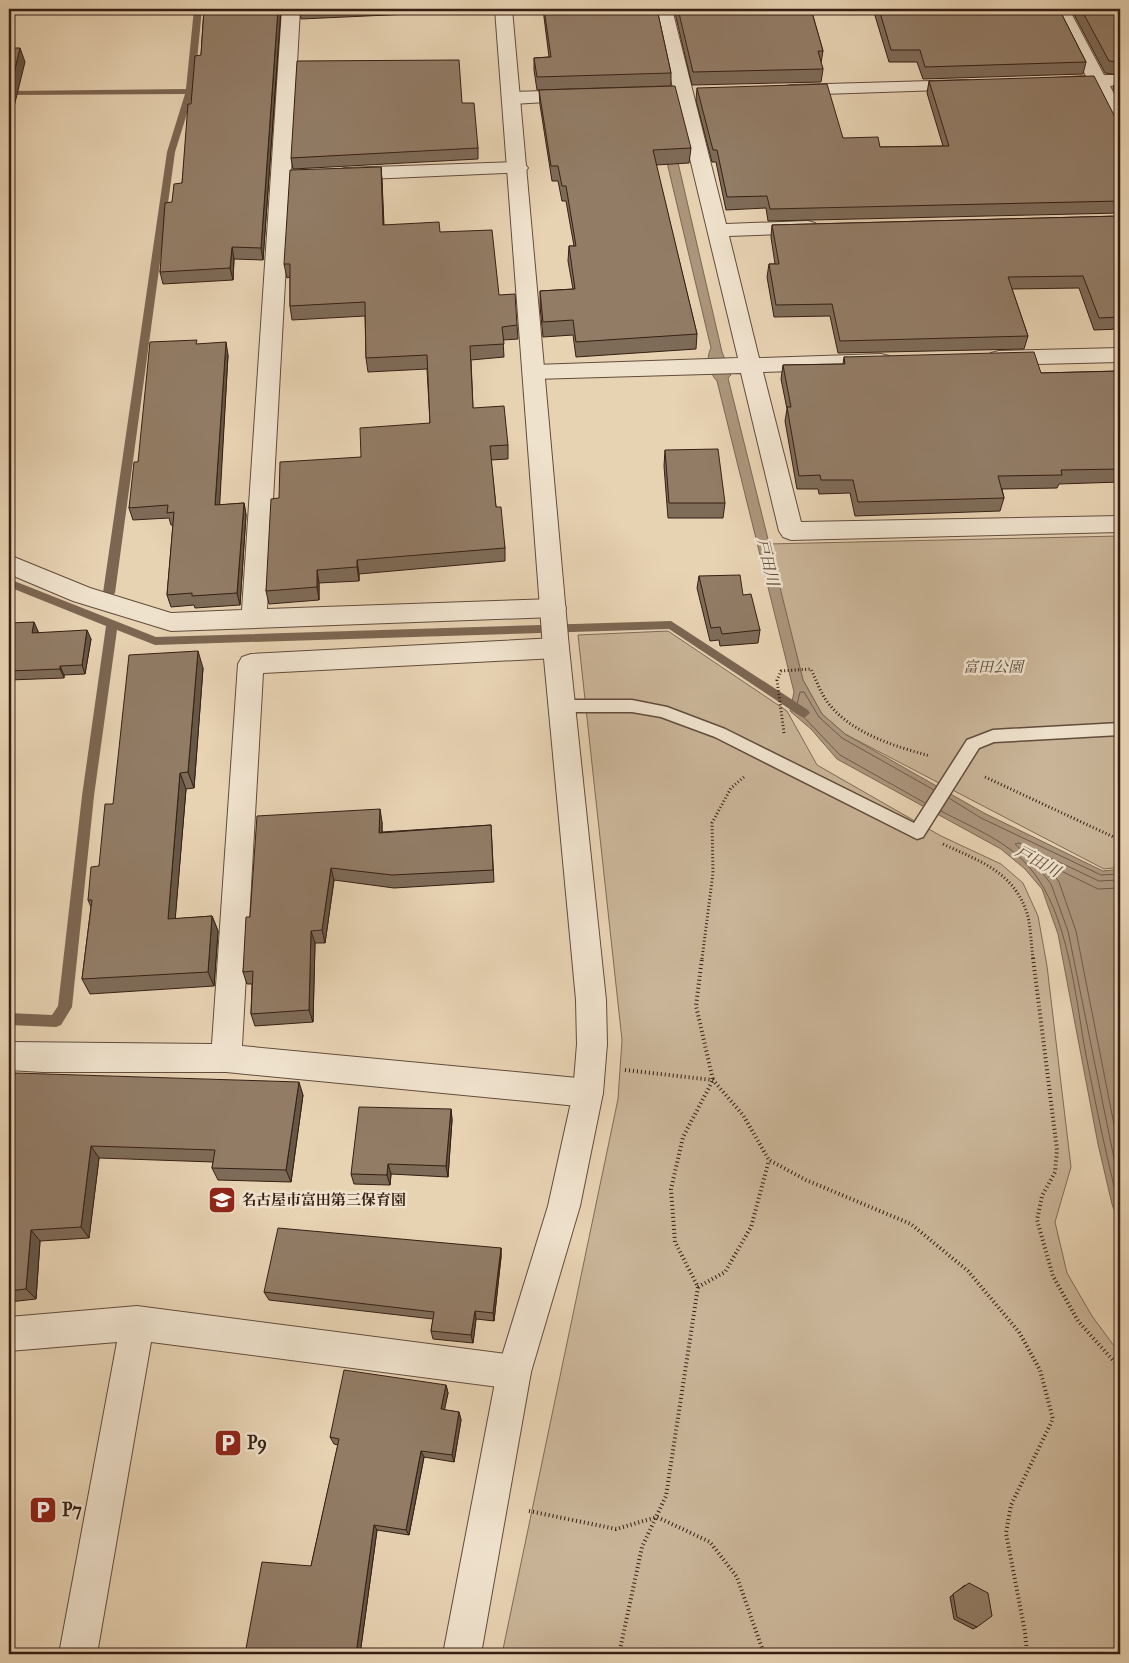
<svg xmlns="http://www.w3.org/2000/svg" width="1129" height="1663" font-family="'IM FELL Great Primer','Noto Serif JP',serif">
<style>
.green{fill:#c9b497;stroke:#806a56}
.water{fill:#ab957c;stroke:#7c6652}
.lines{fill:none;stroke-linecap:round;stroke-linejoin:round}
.shore{stroke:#705a48;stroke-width:1}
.stream{fill:#7c6652;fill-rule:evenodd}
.service-casing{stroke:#624c3c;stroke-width:3}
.minor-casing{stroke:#624c3c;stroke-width:2}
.tertiary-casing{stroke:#624c3c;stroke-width:2}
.path-far1{stroke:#361f14;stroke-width:3;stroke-dasharray:1 2.5;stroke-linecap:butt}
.path{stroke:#361f14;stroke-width:4;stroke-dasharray:1 3;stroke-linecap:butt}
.service{fill:#efe2cd;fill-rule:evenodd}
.minor{fill:#efe2cd;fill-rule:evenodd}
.tertiary{fill:#efe2cd;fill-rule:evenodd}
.wall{fill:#7e6b58;stroke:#361f14}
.shaded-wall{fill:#665747;stroke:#361f14}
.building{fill:#927c66;stroke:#361f14}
.labels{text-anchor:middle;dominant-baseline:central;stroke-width:5;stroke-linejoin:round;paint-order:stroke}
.park-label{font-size:15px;font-style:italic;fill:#5b4435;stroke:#efe2cd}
.poi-label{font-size:15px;font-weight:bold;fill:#361f14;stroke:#efe2cd;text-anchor:start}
.water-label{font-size:16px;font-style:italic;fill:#5f4838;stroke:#efe2cd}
.near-poi-label{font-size:18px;font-weight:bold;fill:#361f14;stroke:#efe2cd;text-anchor:start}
</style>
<rect width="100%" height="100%" fill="#e7d2b2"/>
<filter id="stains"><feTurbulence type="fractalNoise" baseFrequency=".004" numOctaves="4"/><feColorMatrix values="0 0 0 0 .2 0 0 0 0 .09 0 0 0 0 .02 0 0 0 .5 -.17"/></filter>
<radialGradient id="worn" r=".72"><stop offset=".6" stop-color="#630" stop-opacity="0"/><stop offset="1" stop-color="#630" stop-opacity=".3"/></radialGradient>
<g class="green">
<polygon points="1120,536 1120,867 1104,869 845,734 822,714 803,680 768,544"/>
<polygon points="668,631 787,711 817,765 941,836 1001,864 1023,883 1038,916 1047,966 1071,1167 1055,1222 1067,1273 1092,1316 1120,1354 1120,1654 502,1654 618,1099 622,1040 578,635"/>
</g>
<path class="water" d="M631,9C642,35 671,84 666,111L722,352L731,375L728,378L803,680L822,714L845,734L984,813L1103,871L1120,869V1226L1112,1204L1098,1144L1058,934L1042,889L1025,869L1001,849L837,759L811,729L790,711L794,692L717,381C709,372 705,360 711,348L655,112L648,103Z"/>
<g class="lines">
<g class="shore">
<polyline points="949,798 981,818 1101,875 1120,874"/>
<polyline points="925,803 840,755 796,709 800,692 804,692 819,717 842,738 934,790"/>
<path d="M941,811C971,827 1008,841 1030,868C1069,914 1075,997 1086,1055C1096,1107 1107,1159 1120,1211"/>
<polyline points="1120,880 1099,881 1019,843 1015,844 1034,862 1051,884 1068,931 1120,1188"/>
<polyline points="1120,888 1098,889 1055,868 1051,870 1059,882 1076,931 1120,1155"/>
</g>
<g class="stream">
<polygon points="194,9 202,9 194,91 175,152 115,593 109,597 103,593 167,152 185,94 9,95 9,91 186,89"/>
<polygon points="9,579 156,637 671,621 808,710 810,713 804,718 800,716 669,629 155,645 117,630 94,796 72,1007 61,1025 56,1027 9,1025 9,1013 52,1015 58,1006 82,796 106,626 9,587"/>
</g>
<g class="service-casing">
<polygon id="service" points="561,700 632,700 667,707 725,729 914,823 967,740 993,730 1120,723 1120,735 994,742 979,748 923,837 917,839 715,737 661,717 632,712 561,712 556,710 553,706 556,702"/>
</g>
<g class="minor-casing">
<g id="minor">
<polygon points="282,9 300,9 267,609 554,599 563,601 566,608 563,615 554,617 171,631 73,601 9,574 9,555 90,588 171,613 242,610"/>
<polygon points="654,9 672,9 726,224 808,221 815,223 818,227 815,231 808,233 729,236 759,358 881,354 889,356 892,361 889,366 881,368 763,372 801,522 1120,516 1120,532 791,540 783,537 779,531 741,373 534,379 526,377 523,372 526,367 534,365 738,358"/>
<polygon points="1052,9 1069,9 1104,75 1120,75 1120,85 1110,86 1120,106 1120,130 1113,128 1092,86 1053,86 1050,82 1053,78 1086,76"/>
<polygon points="966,80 972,81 975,85 972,89 792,95 786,94 783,90 786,86 792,85"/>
<polygon points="576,90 582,92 585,96 582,100 512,104 505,102 503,98 505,94 512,92"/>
<polygon points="518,162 525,164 528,168 525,172 345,180 338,178 335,174 338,170 345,168"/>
<polygon points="1120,348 1120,362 999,365 991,363 988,358 991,353 999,351"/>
<polygon points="556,638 565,641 569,648 565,655 556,658 263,673 242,1046 588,1079 599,1083 603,1093 599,1103 588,1107 226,1072 43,1072 9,1070 9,1042 212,1044 238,664 242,657 251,654"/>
<polygon points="137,1306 514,1355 526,1360 531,1372 526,1384 514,1389 151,1342 97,1654 59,1654 117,1342 9,1351 9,1317"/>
</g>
</g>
<g class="tertiary-casing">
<polygon id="tertiary" points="495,9 512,9 569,648 606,1000 607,1044 603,1093 580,1206 531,1372 481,1654 443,1654 497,1372 548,1206 573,1093 577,1044 576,1000 543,648"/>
</g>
<g class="path-far1">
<path d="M784,733L777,680L781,671L811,669C816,680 820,691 826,700C849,733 894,746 930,756"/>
<polyline points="985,777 1120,840"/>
<path d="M943,844C979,861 1013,871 1027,913C1031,927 1031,944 1033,959"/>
<polyline points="702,959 713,873 712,823 731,788 744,777"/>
</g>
<g class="path">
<polyline points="1033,958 1057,1150 1055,1172 1042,1196 1037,1220 1053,1276 1078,1321 1120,1368"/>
<polyline points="625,1070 713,1080 743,1115 769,1160 806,1180 911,1224 968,1271 1019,1332 1040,1370 1053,1419 1011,1505 1006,1533 1025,1632 1027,1654"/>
<polyline points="698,1287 725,1272 751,1227 769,1160"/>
<polyline points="529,1511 616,1529 657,1517 710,1542 737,1577 764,1654"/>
<polyline points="619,1654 642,1547 666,1496 698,1287 675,1242 671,1189 683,1137 713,1080 696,1006 702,958"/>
</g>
<use href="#service" class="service"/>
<use href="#minor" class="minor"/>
<use href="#tertiary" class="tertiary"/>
</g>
<g class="wall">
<polygon points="204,9 281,9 263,260 234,259 233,280 163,284 160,272 172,202 182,183 191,104 201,55"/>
<polygon points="300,9 453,9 453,12 301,19"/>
<polygon points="476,9 494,9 493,10 477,11"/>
<polygon points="543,9 657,9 671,73 671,86 537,90 534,70 534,58 549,57"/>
<polygon points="674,9 811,9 823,51 821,63 823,69 821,82 692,85"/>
<polygon points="873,9 1059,9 1086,62 1083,74 923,79 917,62 889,62"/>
<polygon points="1071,9 1120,9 1120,75 1105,73"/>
<polygon points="1120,75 1120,103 1113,88 1117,76"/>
<polygon points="929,81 1120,118 1120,213 768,221 766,208 726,210 716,162 712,162 696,100 697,88 843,138 880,147 943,146 927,93"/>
<polygon points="539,90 691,148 689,163 656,165 697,334 696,349 576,357 573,335 543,337 540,306 540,291 573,289 568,261 569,246 574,246 566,201 562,201 558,181 552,181 540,105"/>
<polygon points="462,103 478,148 478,159 293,169 291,158"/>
<polygon points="381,167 382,181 384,225 440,232 499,295 517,325 518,339 503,340 504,357 471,360 473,408 508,445 508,459 491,460 496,507 505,548 505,561 359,574 359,581 319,583 319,600 269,604 266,591 279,498 361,457 430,423 427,369 368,372 366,358 365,316 292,320 290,306 290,277 287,278 284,264"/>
<polygon points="1120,216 1120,329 1094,330 1079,288 1012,289 1028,336 1024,349 838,353 830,316 774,317 767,277 769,264 775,264 771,237 772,225"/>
<polygon points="198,344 228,355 219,505 244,503 246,515 240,605 195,608 194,605 171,607 167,595 173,525 171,525 169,518 133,520 129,508 138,462"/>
<polygon points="844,357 1041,373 1120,371 1120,482 1059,484 1057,488 1002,489 1004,498 1000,511 855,516 850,493 819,494 818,489 797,489 785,421 787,409 781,379 783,365 843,364"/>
<polygon points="665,450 725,503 723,518 668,518 664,466"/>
<polygon points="699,576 743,595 760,630 758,643 720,646 719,640 710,641 697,588"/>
<polygon points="9,623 38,631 38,633 91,639 85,674 64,675 64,678 9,680"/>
<polygon points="203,668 194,788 186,789 175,919 212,916 218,931 214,986 90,994 82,979 91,907 88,900 99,866 113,804"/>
<polygon points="382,822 382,832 491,825 494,882 394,888 334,880 325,943 315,943 313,1022 255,1026 251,1014 252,984 247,984 243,972 250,917"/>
<polygon points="9,1081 303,1095 291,1182 218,1180 212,1168 213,1162 99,1158 89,1238 40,1241 36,1299 9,1302"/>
<polygon points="451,1109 452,1120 448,1177 391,1174 390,1185 354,1184 351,1174"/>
<polygon points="501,1248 501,1257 494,1321 476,1319 473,1343 433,1339 431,1331 433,1319 269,1300 264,1292"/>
<polygon points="446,1385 448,1393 444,1410 459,1412 461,1420 454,1462 424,1457 409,1535 377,1530 360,1654 245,1654 311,1566 338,1445 334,1444 330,1437"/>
<polygon points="965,1585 977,1627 973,1629 954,1619 950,1597"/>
</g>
<g class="shaded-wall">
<polygon points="278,9 281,9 263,260 261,248"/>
<polygon points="20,48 25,62 9,127 9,94"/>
<polygon points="381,167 382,181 384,239 383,225"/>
<polygon points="9,205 12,215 9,227"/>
<polygon points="232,247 234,259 233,280 230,268"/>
<polygon points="226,342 228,355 219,517 215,505"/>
<polygon points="244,503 246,515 240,605 237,593"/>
<polygon points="357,560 359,574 359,581 357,567"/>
<polygon points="317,570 319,583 319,600 317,587"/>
<polygon points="34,622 38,631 36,642 32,633"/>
<polygon points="87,630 91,639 85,674 82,665"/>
<polygon points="198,651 203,668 194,788 188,772"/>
<polygon points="60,666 64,675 64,678 60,669"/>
<polygon points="180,773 186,789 174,934 168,919"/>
<polygon points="380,809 382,822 382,846 379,833"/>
<polygon points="331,868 334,880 325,943 322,930"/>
<polygon points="212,916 218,931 214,986 208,972"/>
<polygon points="311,931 315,943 313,1022 309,1010"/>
<polygon points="299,1082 303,1095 291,1182 286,1170"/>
<polygon points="451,1109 452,1120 448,1177 446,1166"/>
<polygon points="91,1146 99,1158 89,1238 81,1227"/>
<polygon points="388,1164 391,1174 390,1185 387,1175"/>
<polygon points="31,1230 40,1241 36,1299 26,1289"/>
<polygon points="501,1248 501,1257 494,1321 493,1313"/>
<polygon points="475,1311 476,1319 473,1343 471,1335"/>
<polygon points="446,1385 448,1393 443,1417 441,1409"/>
<polygon points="459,1412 461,1420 454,1462 452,1455"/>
<polygon points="421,1451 424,1457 409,1535 406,1530"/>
<polygon points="374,1525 377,1530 360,1654 356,1654"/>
</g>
<g class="building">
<polygon points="204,9 278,9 261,248 232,247 230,268 160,272 165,203 172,202 174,184 182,183 188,104 191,104 195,56 201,55"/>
<polygon points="544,9 657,9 671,73 537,77 534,58 551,57"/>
<polygon points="678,9 811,9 823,51 818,51 823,69 693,72"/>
<polygon points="879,9 1059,9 1086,62 925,67 920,50 891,50"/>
<polygon points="1081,9 1120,9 1120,62 1109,61"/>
<polygon points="9,48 20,48 9,94"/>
<polygon points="459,60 462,103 474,103 478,148 291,158 297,61"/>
<polygon points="1120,75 1120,83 1117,76"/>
<polygon points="1094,76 1115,117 1120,118 1120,201 770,209 767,196 727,197 717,150 713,150 697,88 827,84 843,138 878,137 880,147 949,146 929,81"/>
<polygon points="675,86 691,148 653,150 697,334 576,342 573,320 543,322 540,291 575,289 569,246 576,246 566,186 562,186 558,166 551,166 539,90"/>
<polygon points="381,167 383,225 439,222 440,232 492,230 499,295 515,294 517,325 502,327 504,344 470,346 473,408 504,406 508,445 490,446 496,507 501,507 505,548 357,560 357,567 317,570 317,587 266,591 271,499 279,498 280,462 361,457 360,428 430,423 427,355 366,358 365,302 290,306 290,264 284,264 290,170"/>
<polygon points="1120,216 1120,317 1099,318 1083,276 1008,277 1028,336 840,341 832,304 776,305 769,264 779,264 772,225"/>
<polygon points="197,340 196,344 226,342 215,505 244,503 237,593 192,596 192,593 167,595 174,512 167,513 168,505 129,508 134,462 138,462 150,342"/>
<polygon points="1034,352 1041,373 1120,371 1120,469 1061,470 1062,475 998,476 1004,498 858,502 853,480 821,480 820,475 799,476 787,407 791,407 783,365 845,364 844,357"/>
<polygon points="718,449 725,503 669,503 665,450"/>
<polygon points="740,575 743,595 751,594 760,630 722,634 720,627 711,628 699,576"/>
<polygon points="34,622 32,633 87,630 82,665 60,666 60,669 9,671 9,623"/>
<polygon points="198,651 188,772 180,773 168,919 212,916 208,972 82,979 92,900 88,900 91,867 99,866 105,804 113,804 129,655"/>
<polygon points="380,809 379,833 491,825 493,870 392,875 331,868 322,930 311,931 309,1010 251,1014 253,971 243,972 246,917 250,917 257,816"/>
<polygon points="15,1073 299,1082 286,1170 212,1168 215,1150 91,1146 81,1227 31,1230 26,1289 9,1291 9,1081 14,1080"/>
<polygon points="359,1107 451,1109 446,1166 388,1164 387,1175 351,1174"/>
<polygon points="278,1228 501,1248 493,1313 475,1311 471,1335 431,1331 434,1312 264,1292"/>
<polygon points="344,1370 446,1385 441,1409 459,1412 452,1455 421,1451 406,1530 374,1525 356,1654 245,1654 262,1562 311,1566 339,1439 330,1437"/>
<polygon points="969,1583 988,1593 992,1616 977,1627 957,1617 953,1594"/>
</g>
<defs>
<g id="school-square" transform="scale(1.4375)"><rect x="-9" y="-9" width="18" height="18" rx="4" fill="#8f2418" stroke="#efe2cd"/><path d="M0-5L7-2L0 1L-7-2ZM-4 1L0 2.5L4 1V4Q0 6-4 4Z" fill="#fff"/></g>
<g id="parking-square" transform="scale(1.4375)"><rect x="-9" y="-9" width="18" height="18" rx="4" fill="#8f2418" stroke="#efe2cd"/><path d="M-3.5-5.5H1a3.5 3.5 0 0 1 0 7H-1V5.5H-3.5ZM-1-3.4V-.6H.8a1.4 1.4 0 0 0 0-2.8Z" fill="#fff"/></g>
</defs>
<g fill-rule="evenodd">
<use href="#school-square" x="222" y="1200"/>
<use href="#parking-square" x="228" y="1443"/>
<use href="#parking-square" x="43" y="1510"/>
</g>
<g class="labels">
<g class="park-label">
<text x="993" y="667">富田公園</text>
</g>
<g class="poi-label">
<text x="241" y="1200">名古屋市富田第三保育園</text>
</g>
<g class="water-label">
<text transform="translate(768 562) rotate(77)">戸田川</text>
<text transform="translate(1038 861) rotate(29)">戸田川</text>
</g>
<g class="near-poi-label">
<text x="247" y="1443">P9</text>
<text x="62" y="1510">P7</text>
</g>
</g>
<rect width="1129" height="1663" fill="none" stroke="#e7d2b2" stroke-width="30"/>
<rect x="10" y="10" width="1109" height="1643" fill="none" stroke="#361f14" stroke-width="2.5"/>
<rect x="15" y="15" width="1099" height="1633" fill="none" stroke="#361f14"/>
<rect width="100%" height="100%" filter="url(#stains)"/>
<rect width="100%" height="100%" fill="url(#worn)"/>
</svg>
